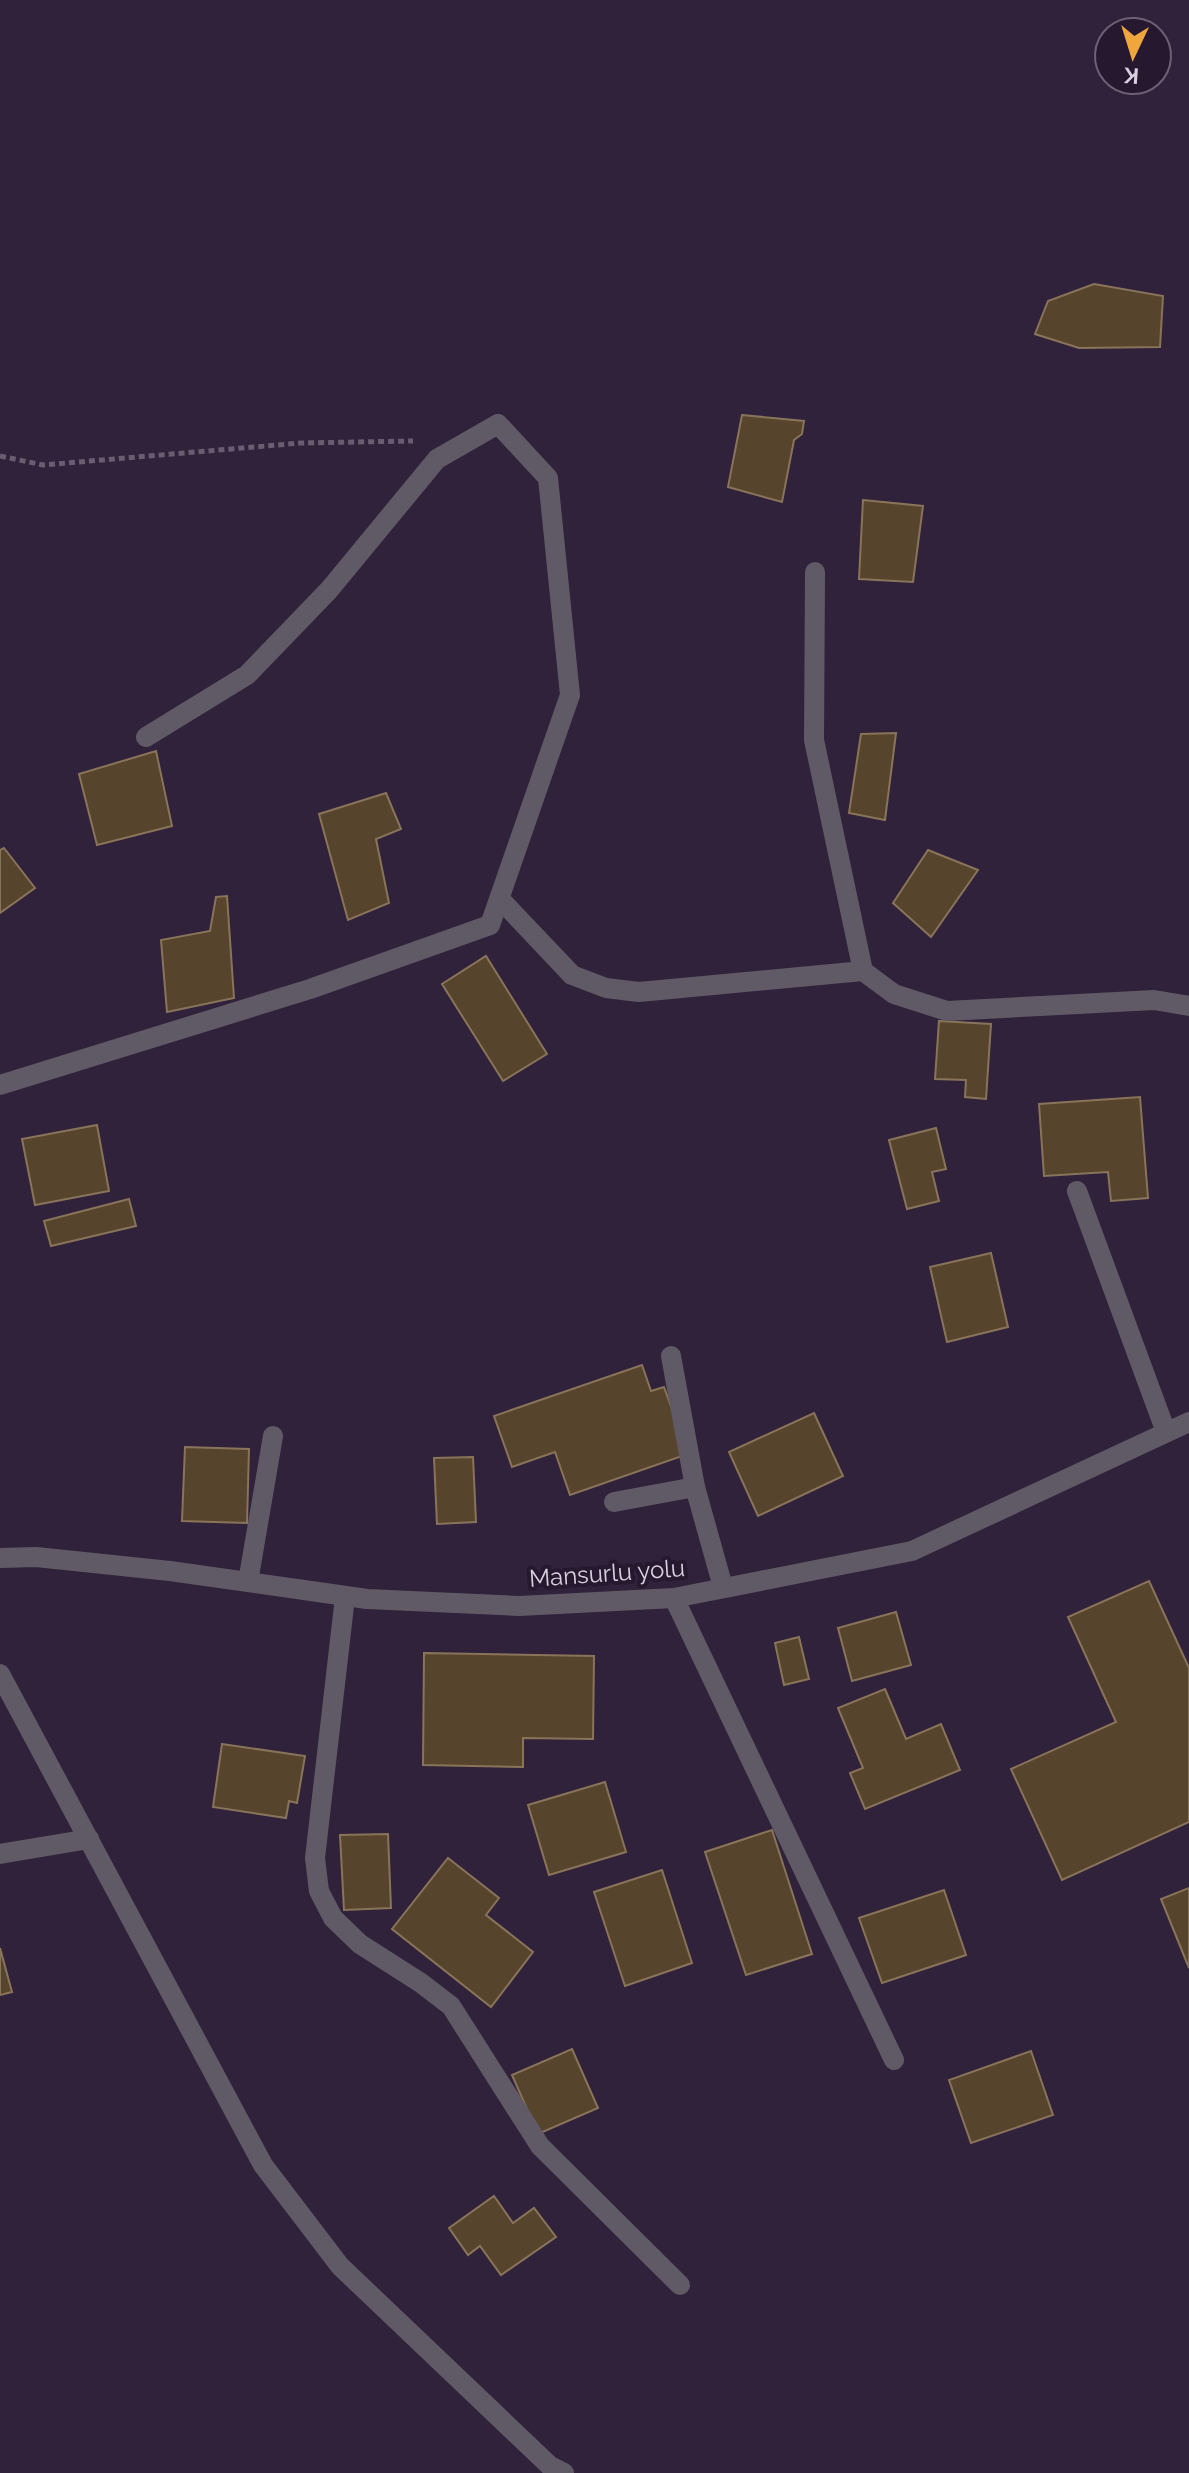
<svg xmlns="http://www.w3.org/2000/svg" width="1189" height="2473" font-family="Raleway,sans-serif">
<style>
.building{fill:#57442c;stroke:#89745a;stroke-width:2}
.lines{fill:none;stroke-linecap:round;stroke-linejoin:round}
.path{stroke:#695d72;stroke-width:5;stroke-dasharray:6 4;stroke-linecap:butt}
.minor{stroke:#605a66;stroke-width:20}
.labels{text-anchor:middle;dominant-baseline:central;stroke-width:8;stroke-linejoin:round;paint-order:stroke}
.street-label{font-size:24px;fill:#d8d0df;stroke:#26192f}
</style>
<rect width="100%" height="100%" fill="#30223a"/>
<g class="building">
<polygon points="1094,284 1163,296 1160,347 1079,348 1035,334 1048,301"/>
<polygon points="742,415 804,421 802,434 794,440 782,502 728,487"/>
<polygon points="863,500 923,506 913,582 859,579"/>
<polygon points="896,733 885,820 849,813 861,734"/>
<polygon points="156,751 172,826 97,845 79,774"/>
<polygon points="386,793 401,829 376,839 389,903 348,920 319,814"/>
<polygon points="4,848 35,888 0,913 0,850"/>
<polygon points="928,850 978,870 931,937 893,903"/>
<polygon points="227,896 234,998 167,1012 161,940 210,931 216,897"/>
<polygon points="486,956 547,1054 503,1081 442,984"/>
<polygon points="939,1021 991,1024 986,1099 965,1097 966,1080 935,1079"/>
<polygon points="1140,1097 1148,1198 1111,1201 1108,1172 1044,1176 1039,1104"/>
<polygon points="97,1125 109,1191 35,1205 22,1139"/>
<polygon points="936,1128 946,1169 932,1172 939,1201 907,1209 889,1140"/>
<polygon points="129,1199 136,1226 51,1246 44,1221"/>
<polygon points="991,1253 1008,1327 947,1342 930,1267"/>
<polygon points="642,1365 651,1391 664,1387 688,1454 570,1495 555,1452 512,1467 494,1416"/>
<polygon points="814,1413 843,1476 758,1516 729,1452"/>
<polygon points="185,1447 249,1449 247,1523 182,1521"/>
<polygon points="473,1457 476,1522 437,1524 434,1458"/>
<polygon points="1149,1581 1189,1668 1189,1822 1062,1880 1011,1769 1116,1722 1068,1617"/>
<polygon points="896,1612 911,1665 852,1681 838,1628"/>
<polygon points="799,1637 809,1679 784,1685 775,1643"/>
<polygon points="424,1653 594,1656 593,1739 523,1738 523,1767 423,1765"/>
<polygon points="885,1689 906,1739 941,1724 960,1770 865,1809 850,1773 863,1768 838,1708"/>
<polygon points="222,1744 305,1756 297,1803 289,1801 286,1818 213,1807"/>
<polygon points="605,1782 626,1852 549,1875 528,1805"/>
<polygon points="772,1830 812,1954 746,1975 705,1852"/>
<polygon points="388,1834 391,1908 344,1910 340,1835"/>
<polygon points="448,1858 499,1898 486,1915 533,1952 491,2007 392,1929"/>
<polygon points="662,1870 692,1963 625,1986 594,1892"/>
<polygon points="1189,1888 1189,1968 1161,1899"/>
<polygon points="944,1890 966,1955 882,1983 859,1918"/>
<polygon points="0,1948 12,1992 0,1995"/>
<polygon points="572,2049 598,2108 538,2134 512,2075"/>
<polygon points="1031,2051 1053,2115 971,2143 949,2080"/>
<polygon points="494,2196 513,2223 534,2208 556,2237 501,2275 480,2246 468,2255 449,2228"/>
</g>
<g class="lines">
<polyline class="path" points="0,456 43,465 301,443 413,441"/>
<g class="minor">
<polyline points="815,572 814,740 863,971 894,994 947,1011 1154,1000 1189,1006"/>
<polyline points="500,899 572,975 606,988 639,992 863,971"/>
<polyline points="0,1085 310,989 490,925 570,695 548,478 498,424 437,459 329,590 247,675 146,737"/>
<polyline points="1077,1191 1166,1432"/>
<polyline points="671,1356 695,1487 723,1587"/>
<polyline points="614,1502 695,1487"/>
<polyline points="0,1558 36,1557 170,1571 367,1599 519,1606 674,1598 912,1551 1189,1422"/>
<polyline points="248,1582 273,1436"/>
<polyline points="345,1597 315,1858 319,1891 333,1918 360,1944 421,1983 451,2006 540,2146 680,2285"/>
<polyline points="674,1598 894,2060"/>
<polyline points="0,1674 263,2165 340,2266 550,2466 564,2473"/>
<polyline points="0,1854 89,1839"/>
</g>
</g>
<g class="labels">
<g class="street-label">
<text transform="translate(607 1573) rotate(-4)">Mansurlu yolu</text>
</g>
</g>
<g transform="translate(1133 56) rotate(184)"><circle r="38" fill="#26192f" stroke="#6d6275" stroke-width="2"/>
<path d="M0-6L14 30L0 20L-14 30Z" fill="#efa73d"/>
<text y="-12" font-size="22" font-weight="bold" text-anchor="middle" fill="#d8d0df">K</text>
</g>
</svg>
